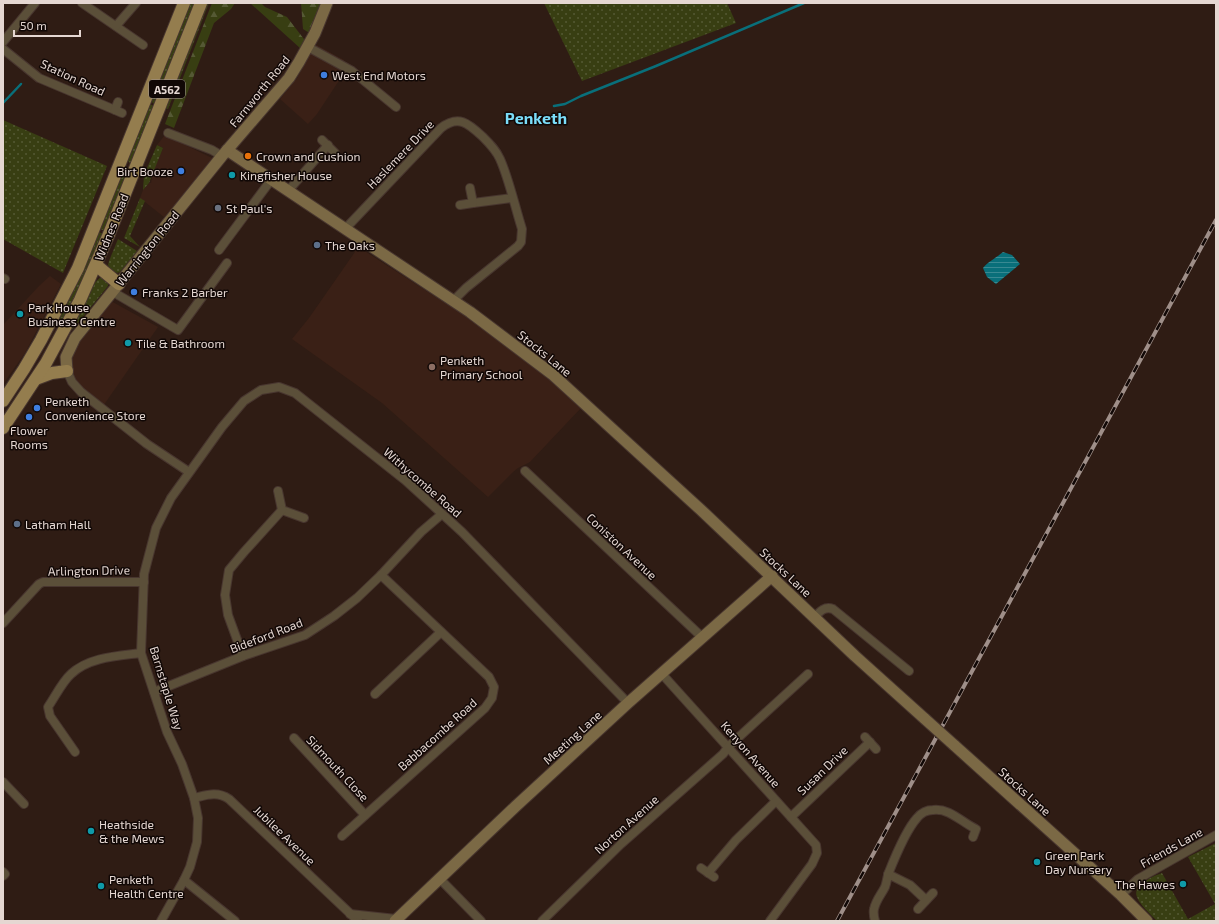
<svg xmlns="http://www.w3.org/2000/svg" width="1219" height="924" font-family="'Exo 2',sans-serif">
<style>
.built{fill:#3a2016}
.grass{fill:url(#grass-dots)}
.forest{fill:url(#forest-firs)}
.water{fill:url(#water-rules)}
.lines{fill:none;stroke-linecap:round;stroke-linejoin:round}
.stream{stroke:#096f7a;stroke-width:2.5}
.street-casing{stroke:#48362f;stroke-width:10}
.secondary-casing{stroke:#48362f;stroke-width:13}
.primary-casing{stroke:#48362f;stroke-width:14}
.street{stroke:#5b4f39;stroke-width:8}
.secondary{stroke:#7b6945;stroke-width:11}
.primary{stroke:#947d4e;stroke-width:12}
.rail-casing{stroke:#9f8f89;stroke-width:4}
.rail{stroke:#110806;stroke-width:2.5;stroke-dasharray:8;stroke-linecap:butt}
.secondary-bridge-casing{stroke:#48362f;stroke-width:13;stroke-linecap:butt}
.secondary-bridge{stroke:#7b6945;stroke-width:11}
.shop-dot{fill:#3f7fe0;stroke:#110806;stroke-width:1.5}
.food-dot{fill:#e8710a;stroke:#110806;stroke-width:1.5}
.culture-dot{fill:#0f9aa8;stroke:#110806;stroke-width:1.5}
.worship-dot{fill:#6b7280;stroke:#110806;stroke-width:1.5}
.service-dot{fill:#5c6f8a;stroke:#110806;stroke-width:1.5}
.education-dot{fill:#8d6e63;stroke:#110806;stroke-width:1.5}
.labels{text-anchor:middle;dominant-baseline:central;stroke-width:3;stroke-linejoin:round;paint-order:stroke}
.shield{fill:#110806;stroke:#a59995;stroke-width:1}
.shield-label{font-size:11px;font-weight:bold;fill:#e5d7d2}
.poi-label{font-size:12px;fill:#e5d7d2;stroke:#110806;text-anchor:start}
.street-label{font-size:12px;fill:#e5d7d2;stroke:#110806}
.district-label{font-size:16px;font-weight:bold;fill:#7bddf9;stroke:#110806}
</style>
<defs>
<pattern id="grass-dots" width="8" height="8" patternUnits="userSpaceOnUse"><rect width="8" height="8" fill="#383e12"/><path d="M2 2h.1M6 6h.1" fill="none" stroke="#555934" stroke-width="1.8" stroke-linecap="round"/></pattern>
<pattern id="forest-firs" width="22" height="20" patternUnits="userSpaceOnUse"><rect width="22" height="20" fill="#383e12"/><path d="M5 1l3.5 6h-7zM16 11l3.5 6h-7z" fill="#555934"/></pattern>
<pattern id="water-rules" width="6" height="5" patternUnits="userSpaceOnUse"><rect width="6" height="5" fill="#096f7a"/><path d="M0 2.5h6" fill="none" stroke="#398992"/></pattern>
</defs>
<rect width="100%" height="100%" fill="#2f1c14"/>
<g class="built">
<polygon points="315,44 344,60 344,73 317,114 308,124 280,99 297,78"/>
<polygon points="165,135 216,160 164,217 140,198 143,190 149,183 151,183 152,178 150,177 163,148 157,145"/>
<polygon points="360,248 456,310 482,328 542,373 581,408 530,462 518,468 513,472 488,497 382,403 292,339 309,318 357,249"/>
<polygon points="50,276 61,284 25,353 3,384 3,325 39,286"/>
<polygon points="109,300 158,327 101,409 74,388 69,356"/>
</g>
<g class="grass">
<polygon points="190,3 197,3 156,104 151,102"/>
<polygon points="207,3 209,3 168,109 165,108"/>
<polygon points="544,3 727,3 736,23 582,81"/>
<polygon points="150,104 155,107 132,165 127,160"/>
<polygon points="3,120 107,166 63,273 3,239"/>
<polygon points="157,145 163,148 149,183 143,190 144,175"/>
<polygon points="125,166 130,169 105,231 100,229"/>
<polygon points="140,198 145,201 130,236 140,247 124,238"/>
<polygon points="98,232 104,234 61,326 56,323 80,276"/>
<polygon points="118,239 137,251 120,272 117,273 110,269 108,265 109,261"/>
<path d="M101,277L108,281V286L72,330L71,329C78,315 88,286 101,277Z"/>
<path d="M1216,843V921H1157C1151,915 1139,904 1137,897C1132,885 1153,876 1162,873L1188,919L1215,904L1188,857Z"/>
</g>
<g class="forest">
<polygon points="212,3 235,3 231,9 214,23 174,128 165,124"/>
<polygon points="250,3 261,3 265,7 287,17 307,43 300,48"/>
<polygon points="301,3 324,3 311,34 303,29"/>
</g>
<path class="water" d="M1003,252L1012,255L1020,264L996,284L987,277L983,268C989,261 996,258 1003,252Z"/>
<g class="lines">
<g class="stream">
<polyline points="3,103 21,84"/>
<polyline points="554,106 565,104 581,96 656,66 804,3"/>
</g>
<g class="street-casing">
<g id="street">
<polyline points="82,3 143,45"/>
<polyline points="116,26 136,3"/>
<polyline points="3,42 35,3"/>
<polyline points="308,47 352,71 396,107"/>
<polyline points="3,49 39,78 115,110"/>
<polyline points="118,102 115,110 122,113"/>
<polyline points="168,133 212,150 222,156"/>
<polyline points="322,140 335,153"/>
<polyline points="288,191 328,145"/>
<polyline points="473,203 512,198"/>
<polyline points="460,205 473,203 470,188"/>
<path d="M345,229L441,128C459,114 469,124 483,137C490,144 496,150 500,159C509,179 515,207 522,229L521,242L518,246L466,288L453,301"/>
<polyline points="219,250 271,180"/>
<polyline points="3,278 5,279"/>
<polyline points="113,292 178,330 227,263"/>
<polyline points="67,371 72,382 81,392 147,444 189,472"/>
<polyline points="525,471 703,638"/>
<polyline points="278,491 282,510 304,518"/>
<path d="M815,617C820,611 825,606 833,609L909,671"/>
<polyline points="3,623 39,584 43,582 144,582"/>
<polyline points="243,656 228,615 225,595 229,570 244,552 282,510"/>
<polyline points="662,674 816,845 817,853 812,864 770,921"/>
<polyline points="154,692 243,656 305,635 334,616 357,598 381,575 421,532 442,514"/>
<polyline points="375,694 441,632"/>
<polyline points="865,737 876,749"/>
<polyline points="294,738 365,815"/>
<path d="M75,752L50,716L48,707C55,697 62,682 71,674C89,657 118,656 141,653"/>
<polyline points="3,782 24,804"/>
<path d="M194,798C207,795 217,791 229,799L358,921"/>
<polyline points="791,817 870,742"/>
<polyline points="342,836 485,708 492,698 494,687 489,677 381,575"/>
<polyline points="701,868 714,877"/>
<polyline points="3,872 5,874 3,876"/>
<polyline points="708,873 736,840 776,801"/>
<polyline points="888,874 910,885 926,900"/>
<polyline points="439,878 481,921"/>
<polyline points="184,880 235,921"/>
<polyline points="1121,895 1138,879 1216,835"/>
<polyline points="918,909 933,893"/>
<polyline points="350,914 396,919"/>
<polyline points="161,921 184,880 190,867 197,842 198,818 194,798 182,764 167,732 141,653 144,574 156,528 171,498 222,427 244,401 261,390 279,387 295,393 405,480 462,532 628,703"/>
<polyline points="542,921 621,844 723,754 729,746 808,674"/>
<path d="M875,921C874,917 873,913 874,909C876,900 881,895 885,887C887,882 887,877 889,872C895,857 906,830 917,818C921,813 926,810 933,810C950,808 961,822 976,829L973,837"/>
</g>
</g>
<g class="secondary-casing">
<g id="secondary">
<polyline points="227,150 470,312 552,374 701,510 855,656 925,719"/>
<polyline points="67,371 66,357 75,338 222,156 289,78 299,62 315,33 327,3"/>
<polyline points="954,745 1121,895 1147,921"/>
<polyline points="395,921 516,806 628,703 772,576"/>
</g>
</g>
<g class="primary-casing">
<g id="primary">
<polyline points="96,265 119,284"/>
<polyline points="36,379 52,373 67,371"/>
<polyline points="3,401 24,369 41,340 78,268 184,3"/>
<polyline points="3,428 46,363 80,300 109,234 201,3"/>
</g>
</g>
<use href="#street" class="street"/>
<use href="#secondary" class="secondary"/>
<use href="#primary" class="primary"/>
<g class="rail-casing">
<polyline id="rail" points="837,921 1216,220"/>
</g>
<use href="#rail" class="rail"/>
<g class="secondary-bridge-casing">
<polyline id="secondary-bridge" points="925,719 954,745"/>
</g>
<use href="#secondary-bridge" class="secondary-bridge"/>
</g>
<g class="shop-dot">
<circle cx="324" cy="75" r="4"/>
<circle cx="181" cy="171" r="4"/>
<circle cx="134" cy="292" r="4"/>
<circle cx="37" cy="408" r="4"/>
<circle cx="29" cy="417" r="4"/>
</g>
<circle class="food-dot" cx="248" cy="156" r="4"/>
<g class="culture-dot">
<circle cx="232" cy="175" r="4"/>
<circle cx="20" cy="314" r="4"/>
<circle cx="128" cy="343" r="4"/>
<circle cx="91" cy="831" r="4"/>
<circle cx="1037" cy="862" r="4"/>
<circle cx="1183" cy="884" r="4"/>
<circle cx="101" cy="886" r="4"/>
</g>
<circle class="worship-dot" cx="218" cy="208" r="4"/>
<g class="service-dot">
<circle cx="317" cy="245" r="4"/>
<circle cx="17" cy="524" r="4"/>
</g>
<circle class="education-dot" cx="432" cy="367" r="4"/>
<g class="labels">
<rect class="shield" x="149" y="80" width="36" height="18" rx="3"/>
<g class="shield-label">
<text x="167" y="89">A562</text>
</g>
<g class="poi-label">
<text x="332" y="75">West End Motors</text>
<text x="256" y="156">Crown and Cushion</text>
<text x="173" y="171" text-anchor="end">Birt Booze</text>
<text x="240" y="175">Kingfisher House</text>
<text x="226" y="208">St Paul's</text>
<text x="325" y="245">The Oaks</text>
<text x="142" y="292">Franks 2 Barber</text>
<text x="28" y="307">Park House<tspan x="28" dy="14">Business Centre</tspan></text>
<text x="136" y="343">Tile &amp; Bathroom</text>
<text x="440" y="360">Penketh<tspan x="440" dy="14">Primary School</tspan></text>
<text x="45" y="401">Penketh<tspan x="45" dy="14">Convenience Store</tspan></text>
<text x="29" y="430" text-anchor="middle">Flower<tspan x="29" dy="14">Rooms</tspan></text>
<text x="25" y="524">Latham Hall</text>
<text x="99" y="824">Heathside<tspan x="99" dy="14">&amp; the Mews</tspan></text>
<text x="1045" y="855">Green Park<tspan x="1045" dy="14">Day Nursery</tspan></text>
<text x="109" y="879">Penketh<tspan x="109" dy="14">Health Centre</tspan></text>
<text x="1175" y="884" text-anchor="end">The Hawes</text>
</g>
<g class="street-label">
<text transform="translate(73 77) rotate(25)">Station Road</text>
<text transform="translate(259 91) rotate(-51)">Farnworth Road</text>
<text transform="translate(400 154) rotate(-46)">Haslemere Drive</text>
<text transform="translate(111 227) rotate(-68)">Widnes Road</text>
<text transform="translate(147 248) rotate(-51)">Warrington Road</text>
<text transform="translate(545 353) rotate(39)">Stocks Lane</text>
<text transform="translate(423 482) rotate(41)">Withycombe Road</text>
<text transform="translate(622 546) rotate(43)">Coniston Avenue</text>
<text transform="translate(89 570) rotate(-1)">Arlington Drive</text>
<text transform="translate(786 572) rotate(43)">Stocks Lane</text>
<text transform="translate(266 635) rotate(-21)">Bideford Road</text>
<text transform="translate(167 688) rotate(73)">Barnstaple Way</text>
<text transform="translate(437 734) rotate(-42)">Babbacombe Road</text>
<text transform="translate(572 737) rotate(-42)">Meeting Lane</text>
<text transform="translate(751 754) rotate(49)">Kenyon Avenue</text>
<text transform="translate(338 768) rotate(47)">Sidmouth Close</text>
<text transform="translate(822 770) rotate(-44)">Susan Drive</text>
<text transform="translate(1025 791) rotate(42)">Stocks Lane</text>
<text transform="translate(626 824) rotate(-42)">Norton Avenue</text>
<text transform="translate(285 835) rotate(44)">Jubilee Avenue</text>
<text transform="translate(1171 847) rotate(-29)">Friends Lane</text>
</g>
<g class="district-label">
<text x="536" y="117">Penketh</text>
</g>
</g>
<rect width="1219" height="924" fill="none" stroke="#e5d7d2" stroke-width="8"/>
<path d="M14 30v6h66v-6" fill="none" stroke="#e5d7d2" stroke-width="2"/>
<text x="20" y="30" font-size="12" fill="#e5d7d2" stroke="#110806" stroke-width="3" paint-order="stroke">50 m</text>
</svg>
